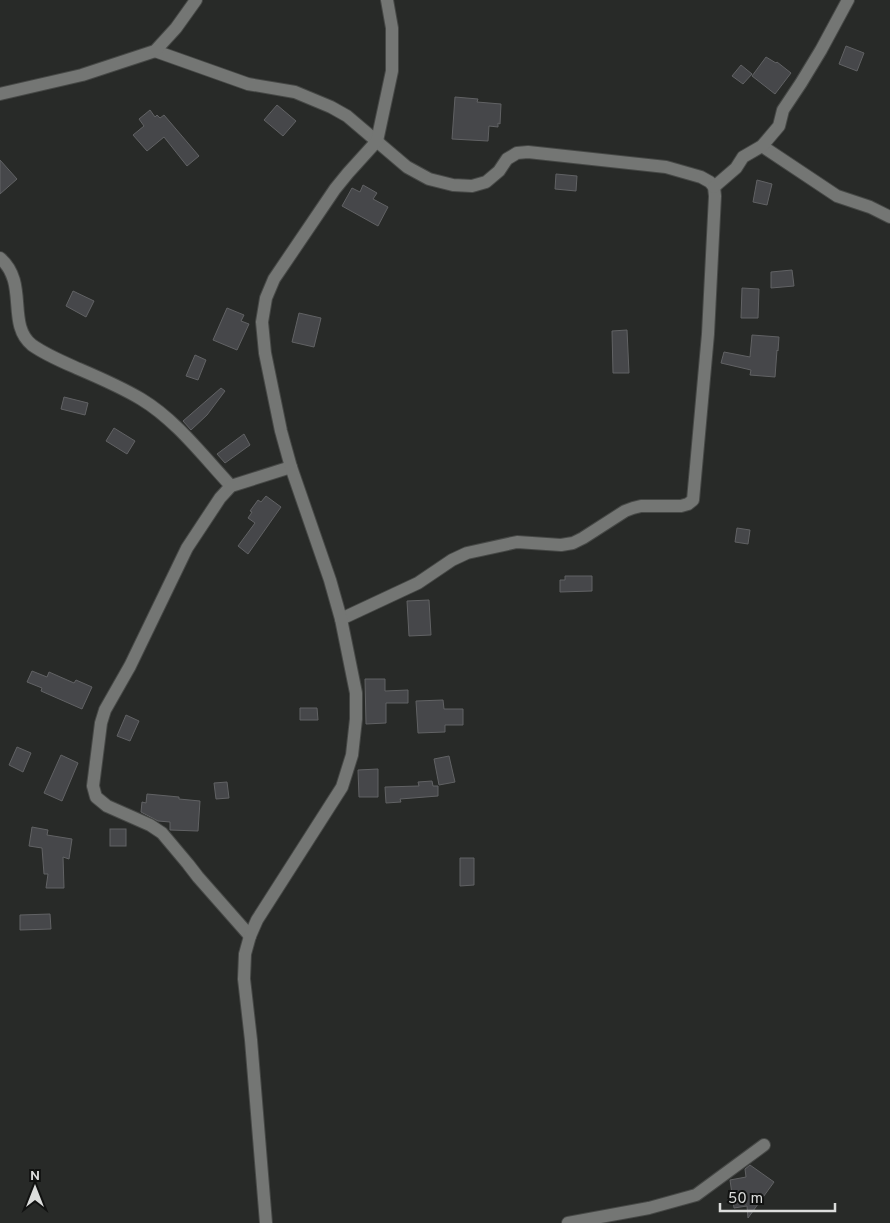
<svg xmlns="http://www.w3.org/2000/svg" width="890" height="1223" font-family="Overpass,sans-serif">
<style>
.building{fill:#46474a;stroke:#616264}
.lines{fill:none;stroke-linecap:round;stroke-linejoin:round}
.minor-casing{stroke:#464846;stroke-width:14}
.minor{stroke:#747674;stroke-width:12}
</style>
<rect width="100%" height="100%" fill="#282a28"/>
<g class="building">
<polygon points="846,46 864,53 857,71 839,64"/>
<polygon points="766,57 776,63 777,62 791,73 775,94 752,76"/>
<polygon points="741,65 752,74 743,84 732,76"/>
<polygon points="455,97 478,99 477,102 501,104 500,124 498,123 498,127 489,126 488,141 452,139"/>
<polygon points="277,105 296,121 283,136 264,120"/>
<polygon points="150,110 155,117 157,115 160,118 164,115 199,156 187,166 164,137 147,151 133,135 144,126 139,119"/>
<polygon points="0,160 17,179 0,194"/>
<polygon points="556,174 577,176 576,191 555,189"/>
<polygon points="757,180 772,184 767,205 753,202"/>
<polygon points="363,185 377,193 373,199 388,207 378,226 342,206 352,188 360,192"/>
<polygon points="792,270 794,286 771,288 771,272"/>
<polygon points="742,288 759,289 758,318 741,318"/>
<polygon points="73,291 94,301 86,317 66,306"/>
<polygon points="227,308 244,315 241,321 249,324 237,350 213,340"/>
<polygon points="299,313 321,318 314,347 292,342"/>
<polygon points="627,330 629,373 613,373 612,331"/>
<polygon points="752,335 779,337 778,351 777,350 775,377 750,375 751,370 721,363 724,352 750,357"/>
<polygon points="195,355 206,360 198,380 186,376"/>
<polygon points="221,388 225,391 207,415 191,430 183,421"/>
<polygon points="64,397 88,403 85,415 61,409"/>
<polygon points="114,428 135,441 127,454 106,441"/>
<polygon points="244,434 250,445 225,463 217,454"/>
<polygon points="266,496 281,507 248,554 238,546 255,523 248,518 252,512 250,511 258,500 261,502"/>
<polygon points="737,528 750,530 748,544 735,542"/>
<polygon points="565,576 592,576 592,591 560,592 560,580 565,580"/>
<polygon points="429,600 431,635 409,636 407,601"/>
<polygon points="32,671 47,677 49,672 74,683 76,680 92,687 82,709 41,691 42,688 27,682"/>
<polygon points="365,679 385,679 385,691 408,690 408,703 386,703 386,723 366,724"/>
<polygon points="443,700 444,709 463,709 463,725 445,725 445,732 418,733 416,701"/>
<polygon points="300,708 317,708 318,720 300,720"/>
<polygon points="126,715 139,721 130,741 117,736"/>
<polygon points="17,747 31,753 23,772 9,765"/>
<polygon points="61,755 78,763 62,801 44,793"/>
<polygon points="449,756 455,782 439,785 434,759"/>
<polygon points="378,769 378,797 359,797 358,770"/>
<polygon points="432,781 433,786 438,786 438,796 400,799 401,802 386,803 385,787 419,786 418,782"/>
<polygon points="227,782 229,798 216,799 214,783"/>
<polygon points="147,794 179,797 179,799 200,801 198,831 170,830 170,822 158,821 141,812 142,802 146,803"/>
<polygon points="32,827 48,830 47,835 72,839 69,859 63,857 64,888 46,888 48,874 44,874 42,848 29,846"/>
<rect x="110" y="829" width="16" height="17"/>
<polygon points="460,858 474,858 474,885 460,886"/>
<polygon points="50,914 51,929 20,930 20,915"/>
<polygon points="750,1165 774,1182 748,1218 747,1206 734,1208 730,1180 746,1177 745,1169"/>
</g>
<g class="lines">
<g class="minor-casing">
<g id="minor">
<polyline points="155,51 248,84 295,92 331,107 347,116 407,167 429,179 453,185 472,186 486,182 499,171 507,159 517,153 528,152 666,167 701,177 710,182 714,187 715,196 708,334 693,500 688,504 681,506 641,506 633,508 625,511 583,538 573,543 561,545 517,542 467,553 452,560 418,583 341,619"/>
<polyline points="0,94 82,75 155,51 176,28 196,0"/>
<polyline points="762,146 837,196 870,207 890,217"/>
<polyline points="714,187 736,168 743,157 762,146 779,126 783,110 801,83 821,50 848,0"/>
<path d="M0,258C29,283 6,324 32,345C46,355 63,362 79,369C100,378 121,387 141,399C176,420 203,456 231,486"/>
<polyline points="250,936 198,877 188,864 162,833 150,825 107,806 96,797 93,786 101,723 105,710 130,666 187,548 220,498 231,486 291,467"/>
<polyline points="266,1223 251,1040 244,979 245,954 250,936 257,920 342,787 352,755 356,719 356,693 341,619 330,580 291,467 281,431 265,353 262,322 266,298 274,279 335,189 348,173 377,141 392,71 392,28 387,0"/>
<polyline points="568,1223 649,1208 696,1195 764,1145"/>
</g>
</g>
<use href="#minor" class="minor"/>
</g>
<g transform="translate(35 1188)" stroke="#111211" stroke-width="4" paint-order="stroke">
<path d="M0-4L9 19L0 12L-9 19Z" fill="#dcdddc"/>
<text y="-8" font-size="14" font-weight="bold" text-anchor="middle" fill="#dcdddc">N</text>
</g>
<path d="M720 1203v8h115v-8" fill="none" stroke="#dcdddc" stroke-width="2.5"/>
<text x="728" y="1203" font-size="15" fill="#dcdddc" stroke="#111211" stroke-width="4" paint-order="stroke">50 m</text>
</svg>
